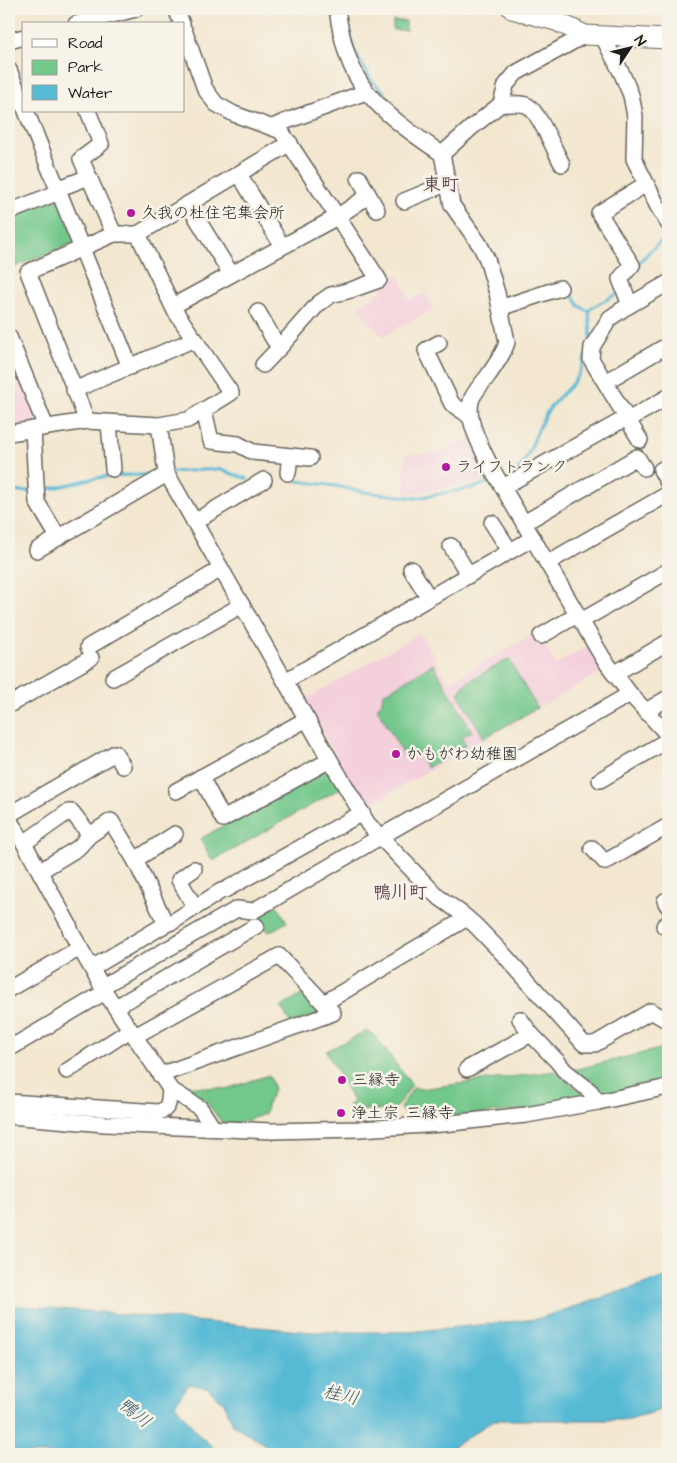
<svg xmlns="http://www.w3.org/2000/svg" width="677" height="1463" font-family="'Architects Daughter','Klee One',sans-serif">
<style>
.built{fill:#f4cfdc}
.green{fill:#73c88c;stroke:#487254}
.water{fill:#57bad5;stroke:#3a6b78}
.lines{fill:none;stroke-linecap:round;stroke-linejoin:round}
.stream{stroke:#57bad5;stroke-width:3}
.minor-casing{stroke:#67635b;stroke-width:18}
.major-casing{stroke:#67635b;stroke-width:21}
.minor{stroke:#fff;stroke-width:15}
.major{stroke:#fff;stroke-width:19}
.poi-dot{fill:#b5179e;stroke:#f7f3e8;stroke-width:2}
.labels{text-anchor:middle;dominant-baseline:central;stroke-width:5;stroke-linejoin:round;paint-order:stroke}
.poi-label{font-size:16px;fill:#1c1c1c;stroke:#f7f3e8;text-anchor:start}
.neighbourhood-label{font-size:18px;font-weight:bold;fill:#624654;stroke:#f7f3e8}
.water-label{font-size:18px;font-style:italic;fill:#345b66;stroke:#f7f3e8}
</style>
<rect width="100%" height="100%" fill="#f7f3e8"/>
<filter id="ink" filterUnits="userSpaceOnUse"><feTurbulence type="fractalNoise" baseFrequency=".02" numOctaves="2"/><feDisplacementMap in="SourceGraphic" scale="10" xChannelSelector="R" yChannelSelector="G"/><feConvolveMatrix kernelMatrix="1 2 1 2 8 2 1 2 1" color-interpolation-filters="sRGB"/></filter>
<filter id="wash" filterUnits="userSpaceOnUse"><feTurbulence type="fractalNoise" baseFrequency=".0096" numOctaves="4" result="noise"/><feDisplacementMap in="SourceGraphic" scale="20" xChannelSelector="R" yChannelSelector="G"/><feGaussianBlur stdDeviation="1.12" result="paint"/><feColorMatrix in="noise" values="0 0 0 0 0 0 0 0 0 0 0 0 0 0 0 0 0 1.4 0 .05"/><feComposite in="paint" operator="in"/></filter>
<g filter="url(#wash)">
<rect width="100%" height="100%" fill="#f3e7d0"/>
<g class="built">
<polygon points="398,274 410,300 425,293 434,309 401,326 383,337 363,315 359,306 383,290 380,284"/>
<polygon points="9,351 36,418 34,425 9,428"/>
<polygon points="474,437 493,478 416,493 405,493 405,455 437,453"/>
<polygon points="536,632 556,665 588,646 603,671 366,807 303,701 420,633 448,681 451,681"/>
</g>
<g class="green">
<rect x="393" y="21" width="13" height="9"/>
<polygon points="59,198 76,242 9,269 9,218"/>
<polygon points="509,659 537,708 484,738 458,693 466,683"/>
<polygon points="433,664 472,731 462,737 466,745 427,768 419,753 412,751 404,756 377,708 382,702 383,694"/>
<polygon points="328,766 341,788 213,861 200,839"/>
<polygon points="277,905 287,922 269,932 256,917"/>
<polygon points="307,992 321,1007 320,1013 291,1024 281,1007"/>
<polygon points="367,1031 374,1035 412,1085 394,1110 355,1110 353,1111 348,1105 353,1102 344,1083 326,1051"/>
<polygon points="668,1047 668,1080 612,1094 602,1092 573,1070"/>
<polygon points="556,1071 584,1095 583,1101 524,1110 416,1119 404,1113 400,1108 414,1087 420,1089"/>
<polygon points="269,1075 274,1089 268,1102 265,1114 237,1124 222,1123 205,1100 179,1085 226,1089"/>
</g>
<polygon class="water" points="668,1276 668,1408 626,1420 494,1420 442,1454 279,1454 233,1424 224,1403 208,1388 189,1384 175,1404 199,1435 221,1454 9,1454 9,1305 98,1312 311,1332 408,1332 537,1319"/>
<g class="lines">
<g class="stream">
<polyline points="345,9 354,50 372,81 383,91 393,110"/>
<polyline points="636,266 649,252 668,235"/>
<polyline points="571,292 579,306 589,311"/>
<polyline points="591,337 589,311 591,308 617,294"/>
<polyline points="172,472 218,469 248,479"/>
<path d="M516,472C532,455 534,433 546,414C559,391 579,387 585,357"/>
<polyline points="298,481 336,486 364,492 416,498 473,488 494,481"/>
<path d="M42,490C63,488 82,479 103,477C120,474 137,476 154,474"/>
<polyline points="9,492 33,491"/>
</g>
</g>
</g>
<g filter="url(#ink)">
<g class="lines">
<g class="minor-casing">
<g id="minor">
<polyline points="176,9 182,24"/>
<path d="M337,9C341,37 348,69 367,92C387,117 416,136 442,154L452,205L480,245L487,259L497,293L507,342C504,354 495,365 488,376C482,383 476,390 472,398C464,419 483,450 492,469L603,658L630,694L668,735"/>
<polyline points="76,24 136,9"/>
<polyline points="184,30 205,89 216,104 234,114 281,131 379,280 351,290 331,295 318,304 281,346 263,365"/>
<polyline points="603,37 622,74 631,95 635,116 634,159 657,205 668,223"/>
<polyline points="9,41 24,37"/>
<polyline points="9,70 24,107"/>
<path d="M501,104C509,105 522,102 528,106C538,111 556,153 562,164"/>
<polyline points="26,111 130,367"/>
<polyline points="273,127 284,122 366,92"/>
<polyline points="442,154 471,128 501,104 506,85 516,73 585,35"/>
<polyline points="239,174 282,246"/>
<polyline points="359,178 377,210"/>
<polyline points="57,189 89,177"/>
<polyline points="404,201 448,183"/>
<polyline points="188,204 231,274"/>
<polyline points="9,212 59,192"/>
<polyline points="138,234 290,143"/>
<polyline points="630,305 620,279 632,265 599,213 646,184"/>
<polyline points="173,306 337,217 368,196"/>
<polyline points="500,308 560,288"/>
<polyline points="258,312 274,340 281,346"/>
<polyline points="9,337 46,427"/>
<polyline points="439,343 426,350 452,404 464,412 471,418"/>
<polyline points="605,382 668,345"/>
<polyline points="74,390 195,339"/>
<polyline points="204,410 211,441 238,444 253,452 310,458"/>
<polyline points="87,421 28,272 114,234"/>
<polyline points="109,423 113,469"/>
<polyline points="159,425 166,472 330,760 368,824 437,896 461,913 475,925 506,957 584,1044 595,1044 651,1011 668,1021"/>
<polyline points="33,429 37,502 58,537"/>
<polyline points="9,433 87,421 159,425 188,420 231,393 175,311 138,234 114,234 81,159 101,144 88,111"/>
<polyline points="640,440 591,359 592,347 610,318 623,309 668,283"/>
<polyline points="668,466 661,470 668,483"/>
<polyline points="288,473 290,456"/>
<polyline points="503,487 619,422 633,417 668,397"/>
<polyline points="194,522 264,480"/>
<polyline points="492,523 510,551"/>
<polyline points="524,523 637,457 644,468"/>
<polyline points="451,546 469,575"/>
<polyline points="37,550 167,474"/>
<polyline points="547,563 668,494"/>
<polyline points="411,569 429,598"/>
<polyline points="581,621 668,571"/>
<polyline points="541,636 577,615"/>
<polyline points="88,647 221,569"/>
<polyline points="614,674 668,642"/>
<polyline points="113,678 242,605"/>
<polyline points="285,681 533,538"/>
<polyline points="9,705 91,658"/>
<polyline points="646,711 668,698"/>
<polyline points="201,777 223,819 330,760"/>
<polyline points="600,780 668,740"/>
<polyline points="176,791 307,719"/>
<polyline points="9,812 11,823 24,843 69,925 71,932 105,992 170,1089 200,1108 213,1128"/>
<polyline points="10,814 115,753 123,766"/>
<polyline points="24,843 68,812 72,812 90,835"/>
<polyline points="592,848 605,862 668,826"/>
<polyline points="135,860 175,834"/>
<polyline points="194,869 179,880 195,907"/>
<polyline points="40,871 78,848 90,835 111,821 135,860 166,924"/>
<polyline points="665,901 668,906"/>
<polyline points="664,926 668,923"/>
<polyline points="92,968 166,924 174,921 221,891 225,890 362,813"/>
<polyline points="103,986 237,909 253,911 380,837 630,694"/>
<polyline points="9,989 80,948"/>
<polyline points="324,1003 467,918"/>
<polyline points="116,1007 256,926"/>
<polyline points="520,1019 531,1034 558,1062 564,1070 590,1091 598,1102"/>
<polyline points="135,1036 279,956 333,1013 160,1075"/>
<polyline points="9,1042 12,1047 105,992"/>
<polyline points="467,1069 531,1034"/>
<polyline points="67,1071 130,1030"/>
<path d="M9,1102L158,1112C170,1110 169,1099 170,1089"/>
<polyline points="9,1116 105,1124 272,1131 359,1129 442,1124 526,1115 598,1102 668,1087"/>
</g>
</g>
<g class="major-casing">
<polyline id="major" points="512,9 556,21 585,35 668,39"/>
</g>
<use href="#minor" class="minor"/>
<use href="#major" class="major"/>
</g>
</g>
<g class="poi-dot">
<circle cx="131" cy="213" r="5"/>
<circle cx="446" cy="467" r="5"/>
<circle cx="396" cy="754" r="5"/>
<circle cx="342" cy="1080" r="5"/>
<circle cx="341" cy="1113" r="5"/>
</g>
<g class="labels">
<g class="poi-label">
<text x="141" y="213">久我の杜住宅集会所</text>
<text x="456" y="467">ライフトランク</text>
<text x="406" y="754">かもがわ幼稚園</text>
<text x="352" y="1080">三縁寺</text>
<text x="351" y="1113">浄土宗 三縁寺</text>
</g>
<g class="neighbourhood-label">
<text x="441" y="184">東町</text>
<text x="400" y="892">鴨川町</text>
</g>
<g class="water-label">
<text transform="translate(341 1395) rotate(14)">桂川</text>
<text transform="translate(135 1413) rotate(39)">鴨川</text>
</g>
</g>
<rect width="677" height="1463" fill="none" stroke="#f7f3e8" stroke-width="30"/>
<rect x="22" y="22" width="162" height="90" fill="#f7f3e8" stroke="#9f9d96"/>
<rect x="32" y="39" width="25" height="8" fill="#ffffff" stroke="#9f9d96"/>
<text x="68" y="48" font-size="15" fill="#1c1c1c">Road</text>
<rect x="32" y="60" width="25" height="15" fill="#73c88c" stroke="#9f9d96"/>
<text x="68" y="72" font-size="15" fill="#1c1c1c">Park</text>
<rect x="32" y="85" width="25" height="15" fill="#57bad5" stroke="#9f9d96"/>
<text x="68" y="98" font-size="15" fill="#1c1c1c">Water</text>
<g transform="translate(630 48) rotate(55)" stroke="#f7f3e8" stroke-width="4" paint-order="stroke">
<path d="M0-4L9 19L0 12L-9 19Z" fill="#1c1c1c"/>
<text y="-8" font-size="14" font-weight="bold" text-anchor="middle" fill="#1c1c1c">N</text>
</g>
</svg>
